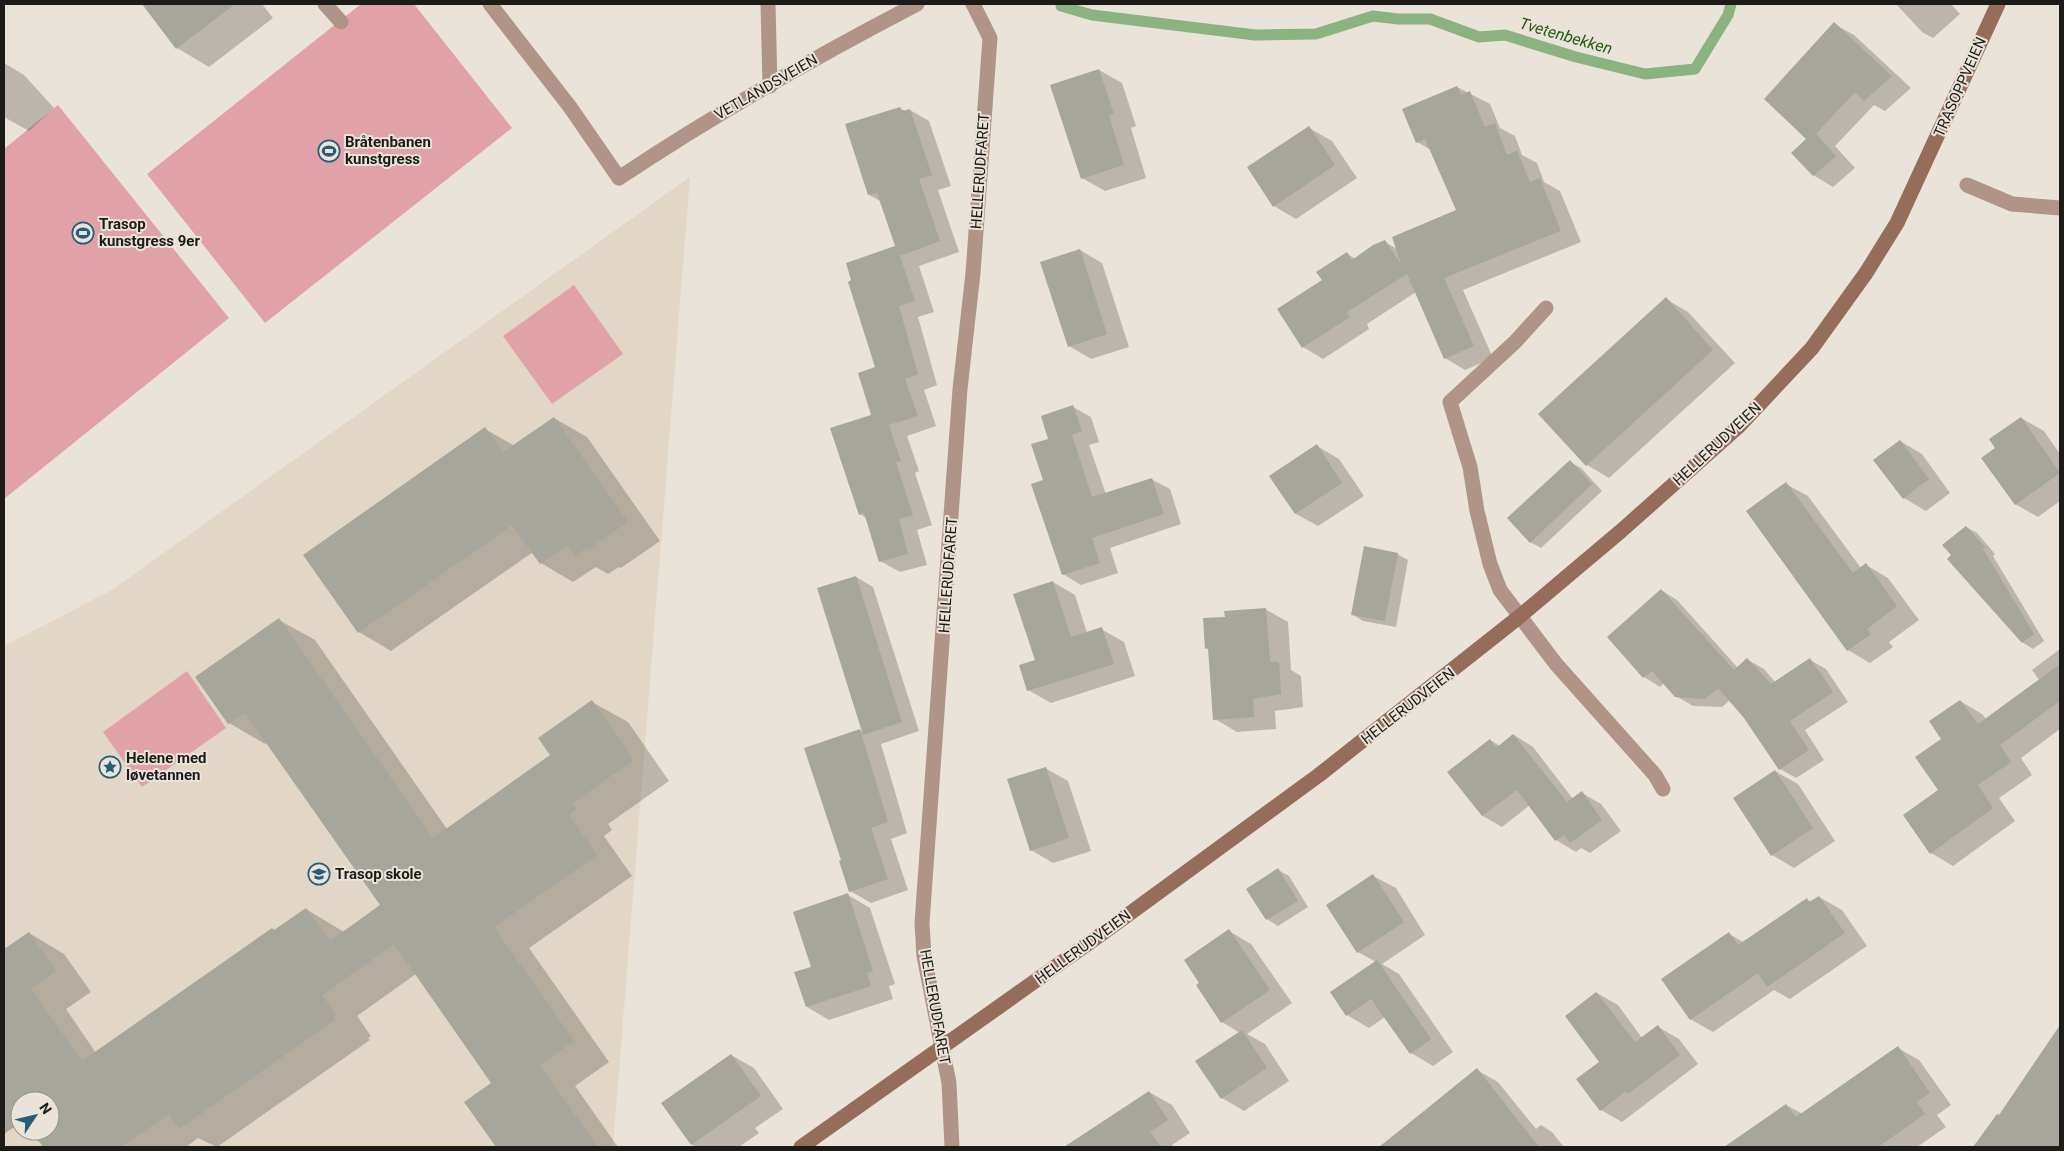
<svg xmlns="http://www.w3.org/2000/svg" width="2064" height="1151" font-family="Roboto,sans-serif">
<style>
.built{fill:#e2d7c7;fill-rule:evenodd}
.green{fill:#e0a2a8}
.shadow{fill:#0003}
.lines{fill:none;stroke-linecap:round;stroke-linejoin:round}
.stream{stroke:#8ab37f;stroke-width:11}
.building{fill:#a6a69c}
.lane{stroke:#b09488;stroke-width:15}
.street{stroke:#b09488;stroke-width:15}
.secondary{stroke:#966d5b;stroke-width:15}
.labels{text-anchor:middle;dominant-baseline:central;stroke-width:4;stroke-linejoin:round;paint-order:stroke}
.street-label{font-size:15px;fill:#1d1b17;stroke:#eae3da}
.poi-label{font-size:15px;font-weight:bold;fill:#1d1b17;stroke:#eae3da;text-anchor:start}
.water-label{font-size:16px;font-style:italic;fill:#275b13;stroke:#eae3da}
</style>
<rect width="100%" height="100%" fill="#eae3da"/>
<path class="built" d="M690,177L613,1147H4V646L112,590ZM20,1101H50V1131H20Z"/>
<g class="green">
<polygon points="361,4 414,4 512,128 265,323 147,174"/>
<polygon points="58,105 229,318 4,499 4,149"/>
<polygon points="574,285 623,354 552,404 503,336"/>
<polygon points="187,671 226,728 142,787 103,732"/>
</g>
<g class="shadow">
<polygon points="159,4 262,4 273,18 209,67 177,48 149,11"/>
<polygon points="1896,4 1951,4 1960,14 1933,38 1922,32"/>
<polygon points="1834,24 1854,35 1911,88 1885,111 1874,105 1835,146 1855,168 1833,187 1813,175 1808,140"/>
<polygon points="4,63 24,75 54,108 29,131 4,117"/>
<polygon points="1099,70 1122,83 1136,126 1131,128 1146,178 1105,191 1082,178"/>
<polygon points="1457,87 1490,104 1500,128 1515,136 1522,155 1537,163 1544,182 1560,191 1581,242 1463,290 1493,358 1465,370 1445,358 1416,292 1367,324 1369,329 1323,359 1303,347 1323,280 1347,254 1356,259 1385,242 1397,249 1458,211 1431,150 1417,142"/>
<polygon points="900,108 905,111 910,110 929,121 951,186 938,190 959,252 919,266 934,312 918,317 937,385 924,390 936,426 907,436 919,471 915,473 932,525 917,530 927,565 900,572 880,561 866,518 860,514 877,368 897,247 880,201 869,195"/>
<polygon points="1309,128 1332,141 1357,178 1296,219 1274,206"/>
<polygon points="1080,250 1102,263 1129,347 1091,359 1069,346"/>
<polygon points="1666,299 1688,312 1735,363 1609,478 1587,465"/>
<polygon points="1073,407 1091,417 1099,442 1089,445 1106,494 1151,479 1170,489 1181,524 1110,548 1118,573 1081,585 1063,574 1045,481"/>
<polygon points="554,418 587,437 660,541 621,568 619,567 608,574 596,567 573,582 541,563 533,552 391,651 359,632 485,429 515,446"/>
<polygon points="2021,418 2044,431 2060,454 2060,501 2038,517 2015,504 1996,448"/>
<polygon points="1900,441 1922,454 1950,493 1926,511 1904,498"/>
<polygon points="1317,446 1339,459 1364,496 1318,526 1296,514"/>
<polygon points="1570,462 1581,468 1602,491 1541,548 1530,542"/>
<polygon points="1786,484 1808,496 1861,568 1866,565 1888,578 1919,620 1889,642 1893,647 1870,663 1848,650"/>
<polygon points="1966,527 1977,533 1995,554 1993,556 2044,641 2033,649 2022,642 1953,555"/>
<polygon points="1397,554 1408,560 1396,627 1363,621 1352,614"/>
<polygon points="856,577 873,587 919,731 881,744 907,833 891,839 908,890 871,903 850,891 843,861 860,730 863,732"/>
<polygon points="1053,582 1075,595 1087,633 1101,629 1124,642 1135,676 1051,703 1028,690"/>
<polygon points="1661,590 1677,600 1738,668 1748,660 1764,669 1776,683 1810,660 1826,669 1848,702 1805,730 1824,760 1796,778 1780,769 1745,717 1730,700 1722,707 1693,706 1676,696 1664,683 1660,687 1644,677 1608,637"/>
<polygon points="1265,609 1288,622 1291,670 1301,676 1303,707 1275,711 1276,729 1237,732 1215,719 1209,650 1206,648 1226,618"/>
<polygon points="279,620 315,640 447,829 552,756 592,702 628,722 669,781 608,824 612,830 604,836 632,876 529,948 609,1062 575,1086 618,1147 497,1147 466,1103 493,1084 416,974 357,1016 371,1036 368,1038 370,1040 217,1147 198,1138 186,1147 45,1147 41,1143 21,1131 50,1131 50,1101 20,1101 20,1130 14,1127 4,1112 4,951 29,933 64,954 91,992 66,1009 96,1053 306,909 344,932 382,906 267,742 265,744 229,723 197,677"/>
<polygon points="2060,649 2060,729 2021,758 2032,775 1999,798 2015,821 1953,866 1931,853 1940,791 1943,739 1960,701 1982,714 1986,719 2040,681 2032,670"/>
<polygon points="1514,735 1533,747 1573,799 1582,793 1601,804 1621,831 1590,853 1581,848 1576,852 1556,840 1530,805 1502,827 1483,816 1449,772 1490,740 1500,746"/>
<polygon points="1045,768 1068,781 1091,851 1053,863 1031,850"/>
<polygon points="1775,771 1798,784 1835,841 1794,868 1772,855"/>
<polygon points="1278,870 1289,876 1308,907 1278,926 1267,919"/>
<polygon points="1373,876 1396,888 1425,935 1382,964 1399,974 1453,1052 1433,1066 1411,1053 1385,1017 1369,1028 1347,1015 1376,962 1358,952"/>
<polygon points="848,895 870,908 895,984 889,986 893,999 829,1020 807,1007 812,967"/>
<polygon points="1819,897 1842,910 1867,946 1790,999 1774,990 1713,1032 1690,1019 1729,934 1745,943 1807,900 1811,902"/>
<polygon points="1229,931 1251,944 1292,1003 1247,1034 1265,1044 1289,1081 1244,1111 1222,1098 1240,1033 1222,1022"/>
<polygon points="1597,993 1618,1005 1642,1038 1658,1027 1679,1039 1698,1064 1622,1122 1601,1110"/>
<polygon points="2060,1028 2060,1147 1982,1147 1977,1144 1999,1116"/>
<polygon points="1898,1048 1919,1060 1951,1105 1937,1115 1946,1127 1917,1147 1726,1147 1786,1105 1803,1114"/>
<polygon points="731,1055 754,1068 783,1109 755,1128 759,1133 739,1147 694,1147 663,1104"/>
<polygon points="1477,1070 1498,1082 1536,1129 1541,1125 1552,1132 1564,1147 1381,1147"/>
<polygon points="1149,1092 1172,1105 1190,1133 1172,1145 1174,1147 1066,1147"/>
</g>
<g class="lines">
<polyline class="stream" points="1061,6 1092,15 1255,35 1316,34 1373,16 1398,19 1430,19 1479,37 1505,35 1576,57 1645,74 1695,69 1728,15 1731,4"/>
</g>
<g class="building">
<polygon points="142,4 235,4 176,49"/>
<polygon points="1834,22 1892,76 1864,101 1855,92 1816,134 1836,156 1813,176 1791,153 1806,139 1764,99"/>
<polygon points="1099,69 1114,114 1109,115 1124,165 1081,179 1050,85"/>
<polygon points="1457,86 1461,95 1470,91 1485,127 1495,123 1507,155 1517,150 1530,182 1540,178 1561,231 1444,278 1474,346 1444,359 1407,274 1347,312 1350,317 1302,348 1277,309 1322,280 1316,272 1347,252 1352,260 1373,245 1385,240 1401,264 1392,237 1456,210 1425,139 1416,143 1402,109"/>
<polygon points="900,107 902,111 910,109 932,175 919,179 940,241 900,256 915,301 899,306 918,374 905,379 918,416 889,425 901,461 896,462 913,515 899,519 908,554 879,562 864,513 859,515 830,428 871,415 858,373 875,367 848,282 851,280 846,263 895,246 877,193 868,195 845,124"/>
<polygon points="1309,126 1335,165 1273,207 1247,167"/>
<polygon points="1080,249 1107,334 1068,347 1040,262"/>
<polygon points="1666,297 1713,350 1586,466 1538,414"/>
<polygon points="1073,405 1082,431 1072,435 1092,497 1152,478 1164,514 1092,538 1100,563 1062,575 1031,484 1043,480 1031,444 1048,439 1041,416"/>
<polygon points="554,417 628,522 587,550 586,548 575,556 567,545 540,564 512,525 358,633 303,555 485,427 503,452"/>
<polygon points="2021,417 2060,473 2015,505 1981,458 1995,448 1989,439"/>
<polygon points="1900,440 1929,479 1903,499 1873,460"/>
<polygon points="1317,444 1342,483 1295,514 1269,476"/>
<polygon points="1570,460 1592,484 1530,543 1507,518"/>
<polygon points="1786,482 1853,573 1866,563 1897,606 1867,629 1871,634 1847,651 1746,511"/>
<polygon points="1966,526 1985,547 1983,549 2034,634 2022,643 1947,559 1951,555 1942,545"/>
<polygon points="1364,546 1398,553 1385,621 1351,615"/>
<polygon points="856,576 902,722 863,735 817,588"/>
<polygon points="1053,581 1071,637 1102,627 1114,664 1027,691 1019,665 1035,660 1013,594"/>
<polygon points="1661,589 1734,670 1747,658 1771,684 1810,658 1833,692 1790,721 1809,750 1779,770 1744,718 1718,688 1705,699 1675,697 1652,671 1643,678 1607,637"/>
<polygon points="1266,608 1270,662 1279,662 1281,694 1253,699 1254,717 1213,720 1208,648 1205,649 1203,618 1225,617 1224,611"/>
<polygon points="279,618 433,838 550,755 538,738 592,700 634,760 573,803 577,809 569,815 597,855 494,927 574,1041 540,1065 598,1147 496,1147 464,1102 491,1083 394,944 322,995 336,1015 333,1017 335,1020 179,1129 169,1114 121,1147 43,1147 32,1131 50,1131 50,1101 20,1101 20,1123 4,1134 4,949 29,932 56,971 31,989 82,1061 272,928 274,930 306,908 330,941 380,905 245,713 228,724 195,677"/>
<polygon points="2060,664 2060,701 2000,745 2011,762 1978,785 1993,808 1930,854 1903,815 1938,790 1915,757 1941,739 1929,721 1960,700 1978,724"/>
<polygon points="860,729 888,822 871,828 888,879 849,892 839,861 841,860 804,748"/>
<polygon points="1513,734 1567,802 1582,791 1602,820 1570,843 1564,835 1555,841 1517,790 1482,816 1447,772 1490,739 1496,748"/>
<polygon points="1046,767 1069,838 1030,851 1007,779"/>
<polygon points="1775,770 1813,828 1771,856 1733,798"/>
<polygon points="1278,868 1298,901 1266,920 1246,889"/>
<polygon points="1373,874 1404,922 1357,953 1326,905"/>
<polygon points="848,893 873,971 867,973 871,986 806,1007 794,972 811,967 793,912"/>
<polygon points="1819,896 1845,933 1767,987 1758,973 1690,1020 1661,979 1729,932 1738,945 1807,898 1809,902"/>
<polygon points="1229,929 1270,990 1221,1023 1196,985 1199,983 1184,960"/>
<polygon points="1377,960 1431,1039 1410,1054 1371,999 1346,1016 1330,992"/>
<polygon points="1596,992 1635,1042 1658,1025 1680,1055 1628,1094 1626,1091 1600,1111 1576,1079 1599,1062 1565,1016"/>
<polygon points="2060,1025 2060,1147 1973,1147 1997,1114 1999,1115"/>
<polygon points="1242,1030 1267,1068 1221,1099 1195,1061"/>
<polygon points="1898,1046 1930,1093 1917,1102 1925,1114 1878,1147 1724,1147 1786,1104 1796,1117"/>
<polygon points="731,1054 761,1096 691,1145 661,1103"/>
<polygon points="1477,1068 1539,1147 1379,1147 1419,1115"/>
<polygon points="1149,1091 1168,1120 1150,1132 1161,1147 1064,1147"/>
</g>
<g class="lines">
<g class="lane">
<polyline points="325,4 341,22"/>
<polyline points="490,4 570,107 619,178"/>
<polyline points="768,4 770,86"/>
<polyline points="1546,308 1515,342 1450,402 1470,467 1477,511 1490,564 1500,590 1556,664 1655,775 1663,789"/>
</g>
<g class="street">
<path d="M619,178C715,114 815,57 917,4"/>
<polyline points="1967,185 2012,204 2060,208"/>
<polyline points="952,1147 949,1083 924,956 922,923 960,389 973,273 990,38 973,4"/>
</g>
<polyline class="secondary" points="801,1147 1103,933 1319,775 1519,617 1621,531 1738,427 1812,348 1866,273 1897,223 1998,4"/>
</g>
<defs>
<g id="stadium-ring" transform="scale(1.125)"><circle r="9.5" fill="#eae3da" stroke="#275d78" stroke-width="1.5"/><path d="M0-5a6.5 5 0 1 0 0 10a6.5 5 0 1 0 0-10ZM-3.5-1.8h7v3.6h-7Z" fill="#275d78"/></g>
<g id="sight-ring" transform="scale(1.125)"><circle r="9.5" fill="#eae3da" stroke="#275d78" stroke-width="1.5"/><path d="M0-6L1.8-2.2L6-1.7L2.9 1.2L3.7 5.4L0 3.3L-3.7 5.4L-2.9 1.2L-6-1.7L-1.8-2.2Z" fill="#275d78"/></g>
<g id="school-ring" transform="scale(1.125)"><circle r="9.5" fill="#eae3da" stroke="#275d78" stroke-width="1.5"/><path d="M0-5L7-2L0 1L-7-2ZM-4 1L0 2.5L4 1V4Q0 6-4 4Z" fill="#275d78"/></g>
</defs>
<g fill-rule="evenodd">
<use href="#stadium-ring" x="329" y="151"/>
<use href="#stadium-ring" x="83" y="233"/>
<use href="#sight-ring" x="110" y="767"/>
<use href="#school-ring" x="319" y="874"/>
</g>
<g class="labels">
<g class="street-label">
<text transform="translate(766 87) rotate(-30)">VETLANDSVEIEN</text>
<text transform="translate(1960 87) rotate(-66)">TRASOPPVEIEN</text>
<text transform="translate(980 171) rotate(-86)">HELLERUDFARET</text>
<text transform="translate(1717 444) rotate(-43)">HELLERUDVEIEN</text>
<text transform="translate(948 575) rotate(-86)">HELLERUDFARET</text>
<text transform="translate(1408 706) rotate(-38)">HELLERUDVEIEN</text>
<text transform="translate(1083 947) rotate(-36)">HELLERUDVEIEN</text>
<text transform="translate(935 1007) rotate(80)">HELLERUDFARET</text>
</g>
<g class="poi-label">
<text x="345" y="142">Bråtenbanen<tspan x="345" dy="17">kunstgress</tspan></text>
<text x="99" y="224">Trasop<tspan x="99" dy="17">kunstgress 9er</tspan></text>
<text x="126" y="758">Helene med<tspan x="126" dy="17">løvetannen</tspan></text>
<text x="335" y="874">Trasop skole</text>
</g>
<g class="water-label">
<text transform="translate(1566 36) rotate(16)">Tvetenbekken</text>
</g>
</g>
<rect width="2064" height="1151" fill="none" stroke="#1d1b17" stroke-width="10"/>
<g transform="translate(35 1116) rotate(55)"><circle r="24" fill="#eae3da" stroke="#98938c"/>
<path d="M0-4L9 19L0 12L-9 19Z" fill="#275d78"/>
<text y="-8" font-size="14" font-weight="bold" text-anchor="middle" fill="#1d1b17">N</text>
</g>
</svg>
